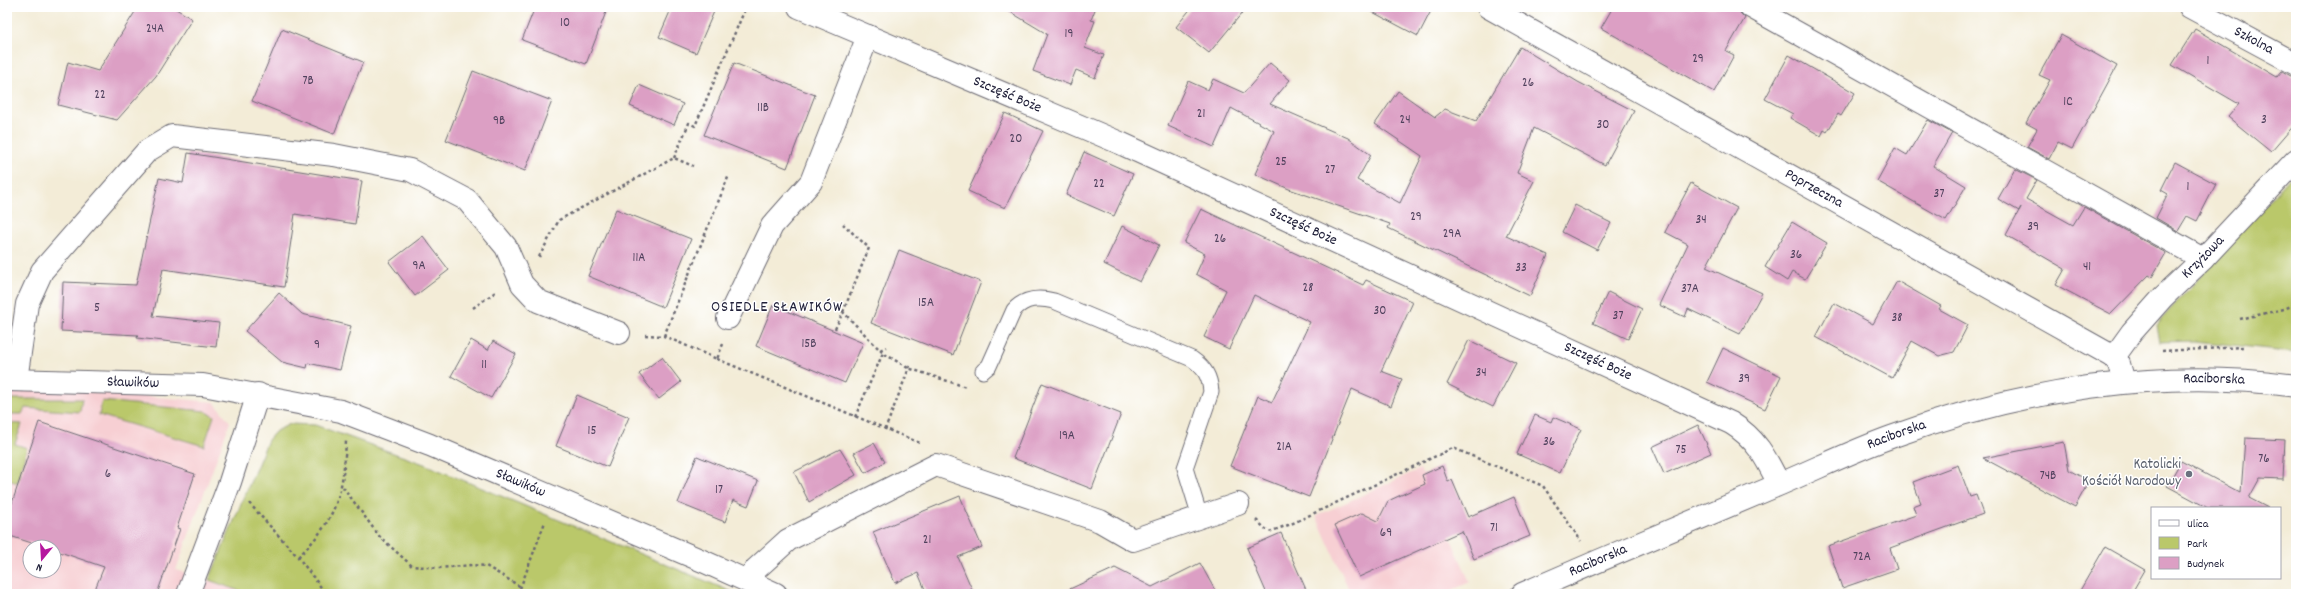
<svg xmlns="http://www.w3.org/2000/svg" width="2303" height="601" font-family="Dekko,sans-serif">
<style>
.built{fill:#f7cfd3;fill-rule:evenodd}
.green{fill:#bac86a;stroke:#6e7552}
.building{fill:#dc9fc4}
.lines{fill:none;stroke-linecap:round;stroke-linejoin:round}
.lane-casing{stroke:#6b6972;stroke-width:17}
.street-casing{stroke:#6b6972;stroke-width:24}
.secondary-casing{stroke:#6b6972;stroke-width:24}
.path{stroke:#6b6972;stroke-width:2.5;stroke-dasharray:3 3;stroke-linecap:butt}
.lane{stroke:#fff;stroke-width:15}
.street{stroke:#fff;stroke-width:22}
.secondary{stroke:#fff;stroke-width:22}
.worship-dot{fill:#6b7280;stroke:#fff;stroke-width:1.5}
.labels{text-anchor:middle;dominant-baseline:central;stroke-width:3;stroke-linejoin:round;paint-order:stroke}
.number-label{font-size:13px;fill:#50415d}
.street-label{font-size:15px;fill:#22223b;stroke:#fff}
.worship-label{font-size:15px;fill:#5b616d;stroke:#fff;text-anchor:end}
.neighbourhood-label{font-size:16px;letter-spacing:1px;fill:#22223b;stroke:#fff}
</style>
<rect width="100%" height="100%" fill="#fff"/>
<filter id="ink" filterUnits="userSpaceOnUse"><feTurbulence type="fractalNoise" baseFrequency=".025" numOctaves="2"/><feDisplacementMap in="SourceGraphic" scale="8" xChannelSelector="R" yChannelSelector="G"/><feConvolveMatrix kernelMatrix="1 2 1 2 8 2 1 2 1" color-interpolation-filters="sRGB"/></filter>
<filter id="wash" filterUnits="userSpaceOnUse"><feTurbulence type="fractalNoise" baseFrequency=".012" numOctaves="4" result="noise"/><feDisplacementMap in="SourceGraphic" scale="16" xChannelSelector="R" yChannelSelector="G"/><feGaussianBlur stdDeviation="0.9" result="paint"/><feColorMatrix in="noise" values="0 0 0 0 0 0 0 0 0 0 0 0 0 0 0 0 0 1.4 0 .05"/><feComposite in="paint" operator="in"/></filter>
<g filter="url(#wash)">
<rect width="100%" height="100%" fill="#f3ecd7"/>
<g class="built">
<path d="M7,384L214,402L230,422L176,570L248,594H7ZM30,547H54V571H30Z"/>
<polygon points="1420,469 1470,582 1443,594 1351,594 1316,516"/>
</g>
<g class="green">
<polygon points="2296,171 2296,352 2195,341 2159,342 2156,325"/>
<polygon points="7,399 82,399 80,412 25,408 22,414 7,414"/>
<polygon points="102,401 205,411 214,416 204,446 99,415"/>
<polygon points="7,423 22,424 15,444 27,448 17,483 7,479"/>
<polygon points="290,424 315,425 424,464 737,594 248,594 209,580 268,440 276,431"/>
</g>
<g id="blocks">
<g class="building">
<polygon points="138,7 173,7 192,19 156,76 117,120 58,105 68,62 98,71"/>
<polygon points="535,7 608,7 586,64 522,40"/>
<polygon points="672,7 716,7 696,53 659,37"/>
<polygon points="1002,7 1096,7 1091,20 1095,21 1085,48 1104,55 1095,78 1076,70 1070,85 1033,71 1047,34"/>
<polygon points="1192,7 1247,7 1209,53 1176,27"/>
<polygon points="1363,7 1433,7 1418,36"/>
<polygon points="1613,7 1739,7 1740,13 1745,18 1726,51 1734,55 1714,92 1601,28"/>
<polygon points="282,29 363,62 334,134 252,101"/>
<polygon points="2195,29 2277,77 2282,71 2296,79 2296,123 2271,152 2228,117 2239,104 2172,65"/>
<polygon points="2061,35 2117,66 2072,149 2058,142 2049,159 2027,147 2037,129 2026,123 2050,80 2039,75"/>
<polygon points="1520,47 1578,82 1634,111 1605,165 1534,128 1517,173 1534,181 1506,236 1548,255 1530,296 1388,228 1390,224 1289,189 1255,174 1274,131 1231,108 1214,147 1168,126 1188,81 1208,90 1213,79 1244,93 1270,63 1290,80 1270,104 1348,138 1371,155 1357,180 1400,203 1422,156 1375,124 1398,91 1435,117 1445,109 1476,121"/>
<polygon points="1789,55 1855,93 1841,116 1838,114 1827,132 1824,130 1821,136 1790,118 1793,114 1765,99"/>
<polygon points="734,63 815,95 787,168 704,135"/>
<polygon points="473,71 552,101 525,171 446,140"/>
<polygon points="639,85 683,104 674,125 630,106"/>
<polygon points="1005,113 1043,131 1005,208 968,191"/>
<polygon points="1928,120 1952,133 1933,166 1966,186 1946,220 1877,181 1895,148 1907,155"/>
<polygon points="1084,152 1133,174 1114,216 1066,195"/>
<polygon points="188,153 362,181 355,224 295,214 284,287 163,269 153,316 219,323 216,347 137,338 138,335 61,331 63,282 136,285 159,178 183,183"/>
<polygon points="2175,162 2216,184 2197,221 2187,216 2178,231 2156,218 2168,194 2161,190"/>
<polygon points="2015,169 2037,180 2026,199 2073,225 2084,207 2166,253 2152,277 2149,275 2111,314 2056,285 2065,269 2006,235 2021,207 2019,211 1998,199"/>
<polygon points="1691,183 1737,208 1706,267 1762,293 1740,334 1688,309 1685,317 1659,305 1688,244 1665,232"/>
<polygon points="1575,205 1611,223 1597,250 1562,232"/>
<polygon points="616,209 691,239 663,307 588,276"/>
<polygon points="1201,209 1363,285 1366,280 1413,302 1381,371 1402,379 1391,406 1352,389 1309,497 1230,466 1258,396 1272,402 1310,322 1254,295 1229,349 1204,337 1226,290 1196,274 1205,254 1184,243"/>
<polygon points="1792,222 1827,243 1805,279 1792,272 1787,281 1765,267"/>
<polygon points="1122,226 1159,245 1140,282 1104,264"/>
<polygon points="423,236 449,270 415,296 389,262"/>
<polygon points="899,250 981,282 953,355 871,323"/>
<polygon points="1897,281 1941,306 1939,309 1968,325 1954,352 1939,356 1912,341 1892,378 1816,337 1834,303 1873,324"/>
<polygon points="1608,292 1642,309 1628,339 1593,323"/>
<polygon points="279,293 302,314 351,326 340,370 308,363 307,368 282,362 245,331"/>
<polygon points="773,305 863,343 845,383 756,346"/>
<polygon points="471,340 488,350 493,341 516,354 491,398 451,376"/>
<polygon points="1469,340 1516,363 1493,407 1447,384"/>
<polygon points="1723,348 1781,376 1765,409 1707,382"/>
<polygon points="662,357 681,382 659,399 639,374"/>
<polygon points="1042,383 1121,414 1092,489 1013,458"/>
<polygon points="577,395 629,417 608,467 556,446"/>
<polygon points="1535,415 1551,422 1553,417 1581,429 1560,473 1517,454"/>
<polygon points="39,422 195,474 177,528 180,529 157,594 93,594 104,567 54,550 54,547 44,547 7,535 7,518"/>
<polygon points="1698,425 1711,453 1664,474 1652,447"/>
<polygon points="2245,438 2285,440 2283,479 2260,478 2249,498 2268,508 2208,508 2167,486 2181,461 2241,493"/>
<polygon points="2064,442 2069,470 2089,481 2075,507 1983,458"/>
<polygon points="874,443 885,462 865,473 854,453"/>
<polygon points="840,449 856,475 809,502 794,472"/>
<polygon points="697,456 758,481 748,506 733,500 725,522 678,503"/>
<polygon points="1958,465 1970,497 1976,495 1983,514 1890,548 1897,569 1842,588 1828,546 1916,515 1913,506 1921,503 1913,482"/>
<polygon points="1442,466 1448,482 1452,480 1468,517 1514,497 1530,536 1474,559 1462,531 1359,577 1335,525 1362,513 1378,521 1388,501 1425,484 1422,475"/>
<polygon points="960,496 982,547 958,557 974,594 927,594 918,573 895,583 873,532"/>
<polygon points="1281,533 1288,549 1308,594 1267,594 1247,548"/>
<polygon points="2105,547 2145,570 2131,594 2078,594"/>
<polygon points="1200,563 1217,594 1059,594 1115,568 1152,587"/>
</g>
</g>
</g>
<g filter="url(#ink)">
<use href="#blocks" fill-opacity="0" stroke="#6b6972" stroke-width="1"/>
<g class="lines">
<g class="lane-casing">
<path id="lane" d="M983,371L989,366L1014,310C1025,298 1038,297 1054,301L1192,359C1205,368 1210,377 1211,392L1185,468L1200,517"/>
</g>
<g class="street-casing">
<g id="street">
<path id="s1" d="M799,7L1120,143L1731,423C1757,439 1766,458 1779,484"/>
<path id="s2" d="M1488,7L2114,357L2119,364L2124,382"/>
<polyline points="1751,7 2203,259"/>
<path id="s3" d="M2190,7L2296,64"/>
<polyline points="728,318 772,226 811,182 868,36"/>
<path id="s4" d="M2114,357L2132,332L2163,297L2203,259L2296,160"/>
<path id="s5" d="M7,380L203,385L341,411L430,445L705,562L776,594"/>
<polyline points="16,380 27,304 42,271 147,151 172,136 334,155 410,170 467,200 506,247 522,284 538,301 619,333"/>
<polyline points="747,581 756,569 788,540 936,465 1100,521 1133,540 1238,504"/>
<polyline points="188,594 230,482 258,394"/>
</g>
</g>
<g class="secondary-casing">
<g id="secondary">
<path id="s6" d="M1522,594C1607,557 1692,521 1778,485C1816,469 1852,451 1891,437C2019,390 2160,367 2296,386"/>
</g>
</g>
<g class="path">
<polyline points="674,158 689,123 695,126 746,7"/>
<polyline points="539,257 559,220 674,158 693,166"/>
<polyline points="473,308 497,291"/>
<polyline points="843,312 869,248 843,224"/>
<polyline points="2240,319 2284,309 2296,304"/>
<polyline points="835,329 843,312 883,353 908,368 966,387"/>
<polyline points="645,335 664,336 717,359 723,344"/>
<polyline points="664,336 729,175"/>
<polyline points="880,350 886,347"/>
<polyline points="2162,351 2244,347"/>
<polyline points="717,359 920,443"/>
<polyline points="855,417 883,353"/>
<polyline points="885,430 911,363"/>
<polyline points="343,487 379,536 412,566 439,568 472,565 486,566 521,587"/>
<polyline points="249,503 298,557 326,594"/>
<polyline points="1256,520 1269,532 1291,524 1453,448 1543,486 1581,541"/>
<path d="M298,557C337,519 343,494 346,441"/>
<polyline points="2132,593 2134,594"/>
<polyline points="518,594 545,522"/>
</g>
<use href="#lane" class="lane"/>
<use href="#street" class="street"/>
<use href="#secondary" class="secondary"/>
</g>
</g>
<circle class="worship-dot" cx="2189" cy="474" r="4"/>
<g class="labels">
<g class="number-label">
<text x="565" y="23">10</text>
<text x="155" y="29">24A</text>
<text x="1069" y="34">19</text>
<text x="1698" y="59">29</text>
<text x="2208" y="61">1</text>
<text x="308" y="81">7B</text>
<text x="1528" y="83">26</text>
<text x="100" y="95">22</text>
<text x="2068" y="102">1C</text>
<text x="763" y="108">11B</text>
<text x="1201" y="114">21</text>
<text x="1405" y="120">24</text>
<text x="2264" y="120">3</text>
<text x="499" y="121">9B</text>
<text x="1603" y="125">30</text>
<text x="1016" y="139">20</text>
<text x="1281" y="162">25</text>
<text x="1330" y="170">27</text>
<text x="1099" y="184">22</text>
<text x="2188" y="187">1</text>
<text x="1939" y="194">37</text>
<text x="1416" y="217">29</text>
<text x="1701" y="220">34</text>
<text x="2033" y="227">39</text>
<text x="1452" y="234">29A</text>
<text x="1220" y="239">26</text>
<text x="1796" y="255">36</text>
<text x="639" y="258">11A</text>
<text x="419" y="266">9A</text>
<text x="2087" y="267">41</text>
<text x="1521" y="268">33</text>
<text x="1308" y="288">28</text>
<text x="1690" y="289">37A</text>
<text x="926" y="303">15A</text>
<text x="97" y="308">5</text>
<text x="1380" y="311">30</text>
<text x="1618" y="316">37</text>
<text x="1897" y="318">38</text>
<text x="809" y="344">15B</text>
<text x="317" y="345">9</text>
<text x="484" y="365">11</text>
<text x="1481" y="373">34</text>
<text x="1744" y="379">39</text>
<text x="592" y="431">15</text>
<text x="1067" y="436">19A</text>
<text x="1549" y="442">36</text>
<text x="1284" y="447">21A</text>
<text x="1681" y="450">75</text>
<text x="2264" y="459">76</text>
<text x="108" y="474">6</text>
<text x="2048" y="476">74B</text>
<text x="719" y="490">17</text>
<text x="1494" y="528">71</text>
<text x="1386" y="533">69</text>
<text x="927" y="540">21</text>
<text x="1862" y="557">72A</text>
</g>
<g class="street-label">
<text stroke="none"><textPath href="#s3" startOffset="72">Szkolna</textPath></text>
<text stroke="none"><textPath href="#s1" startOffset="226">Szczęść Boże</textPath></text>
<text stroke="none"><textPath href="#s2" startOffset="373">Poprzeczna</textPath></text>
<text stroke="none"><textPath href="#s1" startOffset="550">Szczęść Boże</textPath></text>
<text stroke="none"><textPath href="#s4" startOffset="134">Krzyżowa</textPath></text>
<text stroke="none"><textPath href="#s1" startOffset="874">Szczęść Boże</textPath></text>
<text stroke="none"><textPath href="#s6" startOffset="731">Raciborska</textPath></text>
<text stroke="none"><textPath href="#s5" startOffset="126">Sławików</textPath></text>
<text stroke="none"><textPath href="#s6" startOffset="407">Raciborska</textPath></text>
<text stroke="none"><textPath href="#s5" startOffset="530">Sławików</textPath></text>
<text stroke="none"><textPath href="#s6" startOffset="83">Raciborska</textPath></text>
</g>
<g class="worship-label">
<text x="2181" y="465">Katolicki<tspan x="2181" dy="17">Kościół Narodowy</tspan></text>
</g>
<g class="neighbourhood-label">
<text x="777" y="307">OSIEDLE SŁAWIKÓW</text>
</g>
</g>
<rect width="2303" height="601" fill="none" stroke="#fff" stroke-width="24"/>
<rect x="2151" y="507" width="130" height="72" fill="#ffffff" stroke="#a7a7b1"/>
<rect x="2159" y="520" width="20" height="6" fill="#ffffff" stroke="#a7a7b1"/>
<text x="2187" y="527" font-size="12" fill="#22223b">Ulica</text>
<rect x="2159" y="537" width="20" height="12" fill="#bac86a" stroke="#a7a7b1"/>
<text x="2187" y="547" font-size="12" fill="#22223b">Park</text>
<rect x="2159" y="557" width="20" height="12" fill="#dc9fc4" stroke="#a7a7b1"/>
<text x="2187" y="567" font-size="12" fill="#22223b">Budynek</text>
<g transform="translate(42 559) rotate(198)"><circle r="19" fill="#ffffff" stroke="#a7a7b1"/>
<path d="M0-3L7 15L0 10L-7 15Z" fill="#b5179e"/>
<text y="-6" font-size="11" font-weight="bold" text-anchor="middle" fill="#22223b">N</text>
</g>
</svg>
